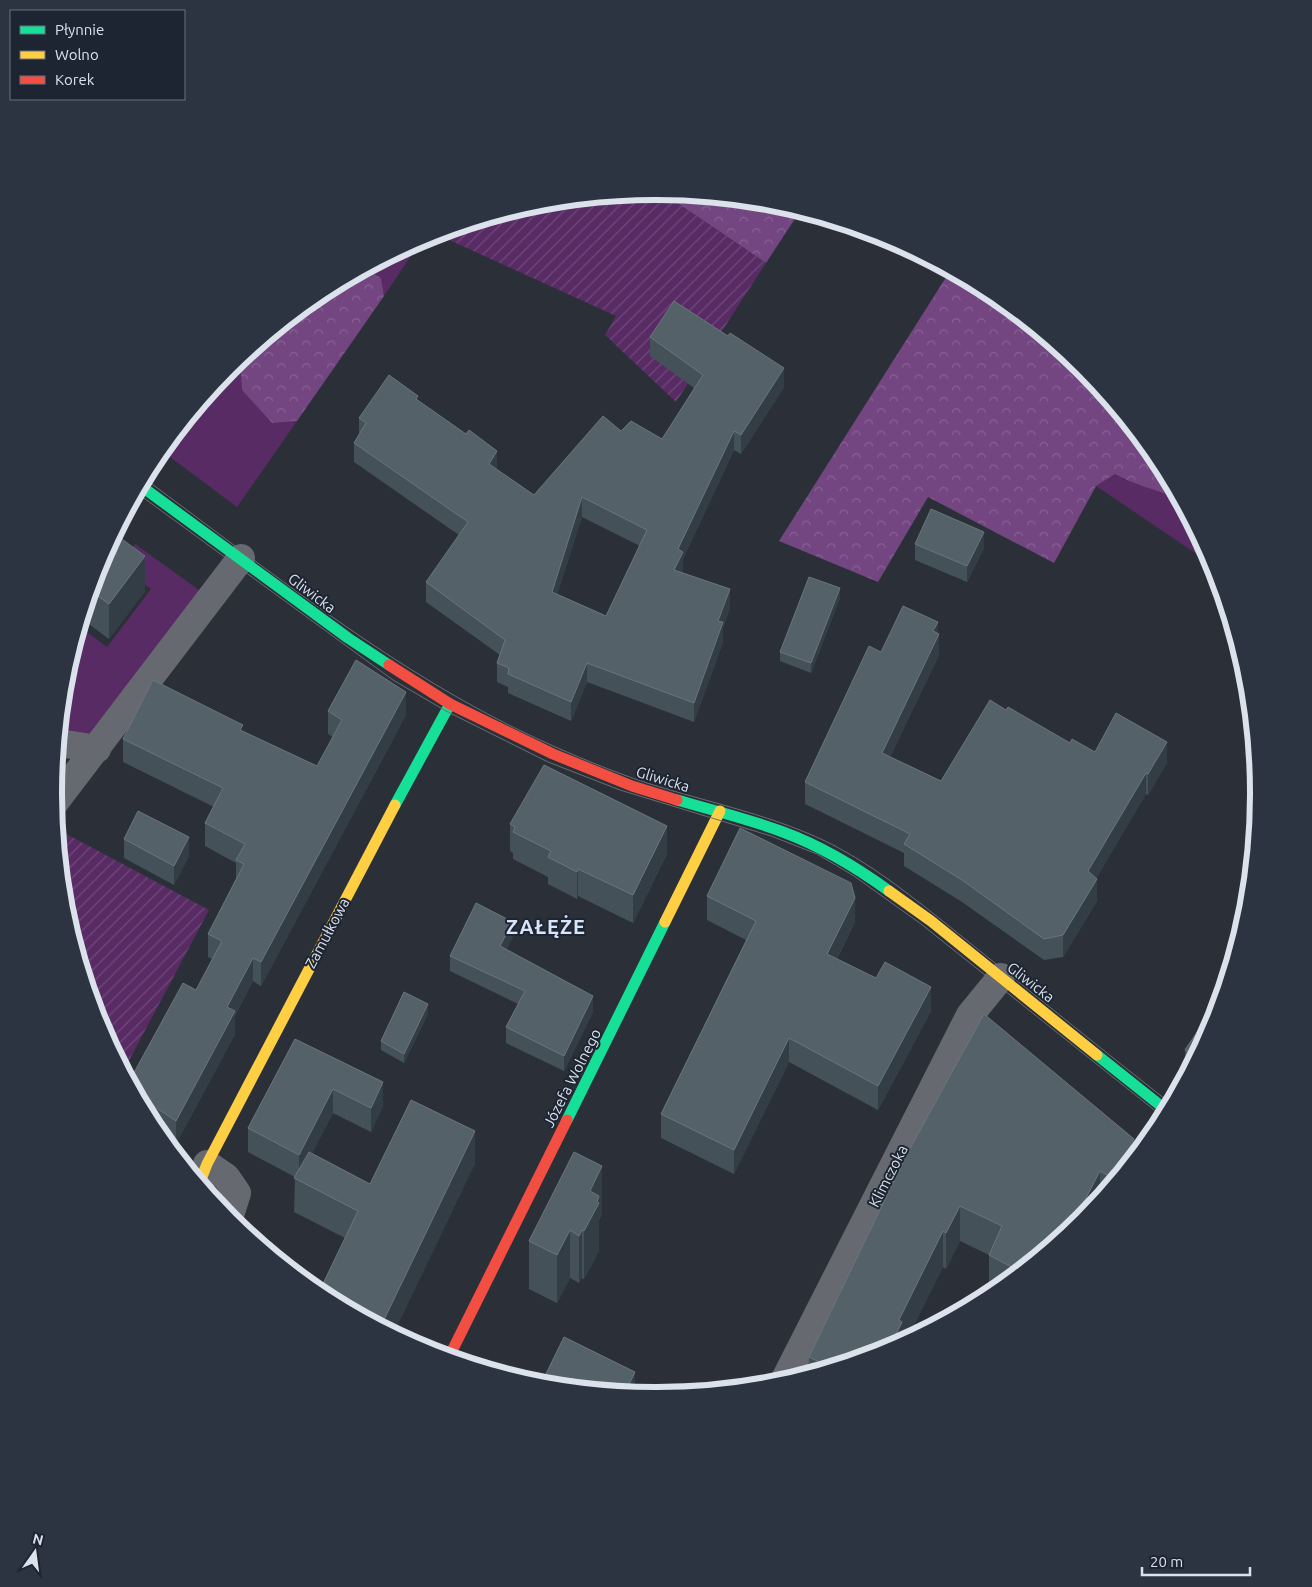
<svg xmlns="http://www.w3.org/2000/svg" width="1312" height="1587" font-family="Ubuntu,sans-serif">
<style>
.green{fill:#582b64}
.forest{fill:url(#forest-crowns)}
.garden{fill:url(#garden-furrows)}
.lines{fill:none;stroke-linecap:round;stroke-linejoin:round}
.street{stroke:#666a70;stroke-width:28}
.fast{stroke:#16e098;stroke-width:11}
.slow{stroke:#ffcf43;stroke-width:11}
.jam{stroke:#f24e42;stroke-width:11}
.tram{stroke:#696c74;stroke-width:1}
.wall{fill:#445159;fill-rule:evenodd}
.shaded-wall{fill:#333d45}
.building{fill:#556169;stroke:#6a757d;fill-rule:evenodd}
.labels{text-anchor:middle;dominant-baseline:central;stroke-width:4;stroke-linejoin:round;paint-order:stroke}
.street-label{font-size:15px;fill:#dce2ec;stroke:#1d2533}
.district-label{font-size:20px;font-weight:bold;letter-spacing:1px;fill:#d8e4f7;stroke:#1d2533}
.rim{fill:none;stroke:#dce2ec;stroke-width:6}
</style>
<defs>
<pattern id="forest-crowns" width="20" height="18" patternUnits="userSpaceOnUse" patternTransform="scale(1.25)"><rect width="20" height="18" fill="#744681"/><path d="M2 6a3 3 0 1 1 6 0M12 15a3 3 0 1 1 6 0" fill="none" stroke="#876093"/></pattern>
<pattern id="garden-furrows" width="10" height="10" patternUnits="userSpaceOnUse" patternTransform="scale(1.25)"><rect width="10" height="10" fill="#582b64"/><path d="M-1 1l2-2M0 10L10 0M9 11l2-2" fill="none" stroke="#6f497a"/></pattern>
</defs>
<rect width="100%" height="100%" fill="#2b3038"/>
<g class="green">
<polygon points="423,238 384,296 381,278 366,269"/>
<polygon points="240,359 242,390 272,423 297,421 237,507 162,451 230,367"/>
<polygon points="1115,474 1125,480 1154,488 1178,499 1213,565 1096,486"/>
<polygon points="135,544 203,593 92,739 60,733 65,676 80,627 107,647 151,589 120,566"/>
</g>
<g class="forest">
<polygon points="661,192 774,203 800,211 766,263"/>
<polygon points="366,269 381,278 384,296 297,421 272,423 242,390 240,359 322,293"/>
<path d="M950,271L991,293L1082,368L1157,459L1178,499C1157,489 1133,485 1115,474L1096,486L1054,563L928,497L878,582L779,541Z"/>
</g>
<g class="garden">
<polygon points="656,191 661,192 766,263 676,402 605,335 616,316 436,234 539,203"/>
<polygon points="57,829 209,910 124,1070 99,1024 65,911"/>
</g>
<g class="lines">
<g class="street">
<polyline points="59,743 97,749"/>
<polyline points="55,802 241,558"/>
<polyline points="207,1164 226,1177 237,1193 231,1212 227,1215"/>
<polyline points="784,1381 970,1015 1001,977"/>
</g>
<g class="fast">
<polyline points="141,486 348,638 389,665"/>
<path d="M677,800C712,810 749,819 783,832C821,846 856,867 889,891"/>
<polyline points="395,805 450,704"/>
<polyline points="1097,1055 1166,1110"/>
<polyline points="567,1120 665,922"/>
</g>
<g class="slow">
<polyline points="889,891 931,921 1097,1055"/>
<polyline points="665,922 720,811"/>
<polyline points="200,1182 207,1164 395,805"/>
</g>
<g class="jam">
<polyline points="389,665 450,704 553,754 632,786 677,800"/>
<polyline points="449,1357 567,1120"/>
</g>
<g class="tram">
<path d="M145,479C272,572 396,674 540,740C575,756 611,771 647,783C710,803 778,816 837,847C887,874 931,912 975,947C1040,999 1105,1052 1170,1103"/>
<polyline points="137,493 393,680 446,711 548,762 620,790 771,836 817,854 854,876 921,924 1163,1117"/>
</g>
</g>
<g class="wall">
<path d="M650,337L784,387L741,454L734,450L683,559L682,573L730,608L723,628V642L694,722L587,682L571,721L508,693V687L497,682V663L500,655L426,602V582L459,535L354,462V443L359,434V418L418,401L497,470L534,495L621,431L662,439L694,388L650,356ZM582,517L640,546L606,616L557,594Z"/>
<polygon points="915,544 984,548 967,582 915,560"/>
<polygon points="100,563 145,591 109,639 82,619"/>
<polygon points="840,598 811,673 780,661 780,652"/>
<polygon points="938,633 939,655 890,757 941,781 1006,710 1070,743 1095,752 1167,763 1148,795 1146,794 1096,878 1097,901 1063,957 1044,960 962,902 904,866 904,853 805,804 805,782 881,652"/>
<polygon points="328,711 406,715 261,986 253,981 235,1016 235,1034 176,1144 159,1132 155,1128 130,1080 196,990 212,959 208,957 208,934 236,879 236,863 205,846 205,823 214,807 123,762 123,739 243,731 317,766 333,737 328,734"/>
<polygon points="510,824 667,854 633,923 578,896 577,899 548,884 548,877 513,859 513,853 510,851"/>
<polygon points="124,839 189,856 174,885 124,858"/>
<polygon points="707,896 855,922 837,959 931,1011 878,1110 789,1062 734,1174 661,1138 661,1114 746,940 707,920"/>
<polygon points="513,937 506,950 593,1012 564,1071 506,1043 506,1027 518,1004 450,971 450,956"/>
<polygon points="428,1014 404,1063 381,1050 381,1041"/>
<polygon points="1212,1024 1186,1074 1185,1073 1185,1050"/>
<polygon points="295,1039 383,1106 371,1132 333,1113 312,1153 370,1184 475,1164 345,1238 294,1212 295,1177 248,1152 248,1128"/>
<polygon points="907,1154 1134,1155 1082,1220 993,1293 989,1291 989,1255 960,1241 946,1269 943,1267 907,1339 886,1350 809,1374 809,1357"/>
<polygon points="602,1214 599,1220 599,1251 584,1279 582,1278 579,1283 570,1278 557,1303 529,1289 529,1241"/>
</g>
<g class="shaded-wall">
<polygon points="784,368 784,387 741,454 741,435"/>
<polygon points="734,431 734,450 683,559 683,571 674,589 674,570 678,549"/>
<polygon points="497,451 497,470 489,464"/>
<polygon points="582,497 582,517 552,611 552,592"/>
<polygon points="984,532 984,548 967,582 967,566"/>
<polygon points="145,556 145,591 109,639 109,604"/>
<polygon points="840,588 840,598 811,673 811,663"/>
<polygon points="730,589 730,608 723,628 723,642 694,722 694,703 718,621"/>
<polygon points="938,622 938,637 939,634 939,655 882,774 882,753"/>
<polygon points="587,663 587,682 571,721 571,702"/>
<polygon points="406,692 406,715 261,986 261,962"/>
<polygon points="1167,742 1167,763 1148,795 1148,774"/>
<polygon points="1146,773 1146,794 1088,893 1088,871"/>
<polygon points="667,826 667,854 633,923 633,895"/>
<polygon points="189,837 189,856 174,885 174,866"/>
<polygon points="578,869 578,896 577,899 577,872"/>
<polygon points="1097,879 1097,901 1063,957 1063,935"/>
<polygon points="855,898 855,922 827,978 827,954"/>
<polygon points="513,922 513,937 500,962 500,946"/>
<polygon points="253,958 253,981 235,1016 235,1034 176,1144 176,1121 227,1007"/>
<polygon points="931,987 931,1011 878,1110 878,1086"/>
<polygon points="593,996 593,1012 564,1071 564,1056"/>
<polygon points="428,1004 428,1014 404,1063 404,1054"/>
<polygon points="789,1038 789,1062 734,1174 734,1150"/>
<polygon points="383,1082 383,1106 371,1132 371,1108"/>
<polygon points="333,1089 333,1113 299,1179 299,1155"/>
<polygon points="475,1131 475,1164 394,1333 381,1326"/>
<polygon points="1134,1139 1134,1155 1114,1180 1114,1179"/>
<polygon points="602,1166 602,1214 599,1220 599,1251 584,1279 584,1231 590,1191"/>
<polygon points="1100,1171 1100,1198 1082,1220 1070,1229"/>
<polygon points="960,1206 960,1241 946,1269 946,1233"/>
<polygon points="570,1230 570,1278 557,1303 557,1255"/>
<polygon points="582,1230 582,1278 579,1283 579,1236"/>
<polygon points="943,1231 943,1267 907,1339 889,1349 899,1320"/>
<polygon points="635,1372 635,1394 625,1393"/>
</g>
<g class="building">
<path d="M674,301L728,336L730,333L784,368L741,435L734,431L678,549L683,552L674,570L730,589L718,621L723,622L694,703L587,663L571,702L508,674L509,668L497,663L505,640L426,582L468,522L354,443L366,423L359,418L389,375L418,396L416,399L466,434L469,430L497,451L489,464L534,495L603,416L621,431L631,421L662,439L703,375L650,337ZM582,497L647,530L606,616L552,592Z"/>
<polygon points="931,509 984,532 967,566 915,544"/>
<polygon points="115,534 145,556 109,604 91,591 100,563"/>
<polygon points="809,577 840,588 811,663 780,652"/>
<polygon points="903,606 938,622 933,631 939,634 882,753 941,781 990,700 1006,710 1008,707 1070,743 1072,739 1095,752 1116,713 1167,742 1148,774 1146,773 1088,871 1097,879 1063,935 1044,939 962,880 904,844 910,834 805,782 869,646 881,652"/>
<polygon points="356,660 406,692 261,962 253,958 227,1007 235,1011 176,1121 137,1095 130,1080 183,983 196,990 222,941 208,934 244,864 236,860 245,844 205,823 223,788 123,739 153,680 243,725 240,730 317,766 342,720 328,711"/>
<polygon points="544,765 667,826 633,895 578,869 577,872 548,857 551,851 513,832 515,827 510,824"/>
<polygon points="138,811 189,837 174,866 124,839"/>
<polygon points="740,828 851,883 855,898 827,954 876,978 885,962 931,987 878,1086 789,1038 734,1150 661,1114 756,921 707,896"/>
<polygon points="476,903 513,922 500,946 593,996 564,1056 506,1027 525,991 450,956"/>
<polygon points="404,992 428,1004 404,1054 381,1041"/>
<polygon points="1222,993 1212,1024 1194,1058 1185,1050 1214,1007"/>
<polygon points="984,1014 1134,1139 1114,1179 1100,1171 1070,1229 1019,1271 989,1255 1002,1226 960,1206 946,1233 943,1231 899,1320 902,1322 889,1349 830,1367 809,1357 907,1154"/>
<polygon points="295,1039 383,1082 371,1108 333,1089 299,1155 248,1128"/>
<polygon points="411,1100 475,1131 381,1326 319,1292 358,1211 294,1178 309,1152 370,1184"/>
<polygon points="574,1152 602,1166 590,1191 599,1196 597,1202 599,1203 584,1231 582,1230 579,1236 570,1230 557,1255 529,1241"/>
<polygon points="564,1337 635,1372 625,1393 541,1384"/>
</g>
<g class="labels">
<g class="street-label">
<text transform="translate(312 593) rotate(37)">Gliwicka</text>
<text transform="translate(663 779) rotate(17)">Gliwicka</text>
<text transform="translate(327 933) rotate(-62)">Zamułkowa</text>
<text transform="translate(1031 982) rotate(38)">Gliwicka</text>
<text transform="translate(572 1078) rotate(-63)">Józefa Wolnego</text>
<text transform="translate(888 1176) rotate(-63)">Klimczoka</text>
</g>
<g class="district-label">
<text x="546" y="926">ZAŁĘŻE</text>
</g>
</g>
<path d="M0 0H1312V1587H0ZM655 200H657A593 593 0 0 1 1250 793V794A593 593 0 0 1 657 1387H655A593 593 0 0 1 62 794V793A593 593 0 0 1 655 200Z" fill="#2c3442" fill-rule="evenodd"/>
<path class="rim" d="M655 200H657A593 593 0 0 1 1250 793V794A593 593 0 0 1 657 1387H655A593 593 0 0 1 62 794V793A593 593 0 0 1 655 200Z"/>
<rect x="10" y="10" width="175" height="90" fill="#1d2533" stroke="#69717d"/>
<rect x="20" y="26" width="25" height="8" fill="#16e098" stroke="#69717d"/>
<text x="55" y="35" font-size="15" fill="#dce2ec">Płynnie</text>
<rect x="20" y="51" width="25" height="8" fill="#ffcf43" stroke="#69717d"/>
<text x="55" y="60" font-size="15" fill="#dce2ec">Wolno</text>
<rect x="20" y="76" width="25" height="8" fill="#f24e42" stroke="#69717d"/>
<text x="55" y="85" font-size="15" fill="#dce2ec">Korek</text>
<g transform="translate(35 1552) rotate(14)" stroke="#1d2533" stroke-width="4" paint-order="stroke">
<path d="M0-4L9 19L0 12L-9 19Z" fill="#dce2ec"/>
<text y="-8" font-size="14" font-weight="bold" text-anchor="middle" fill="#dce2ec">N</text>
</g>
<path d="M1142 1567v8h108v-8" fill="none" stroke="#dce2ec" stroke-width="2.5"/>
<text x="1150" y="1567" font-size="15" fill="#dce2ec" stroke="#1d2533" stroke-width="4" paint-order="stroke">20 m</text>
</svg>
